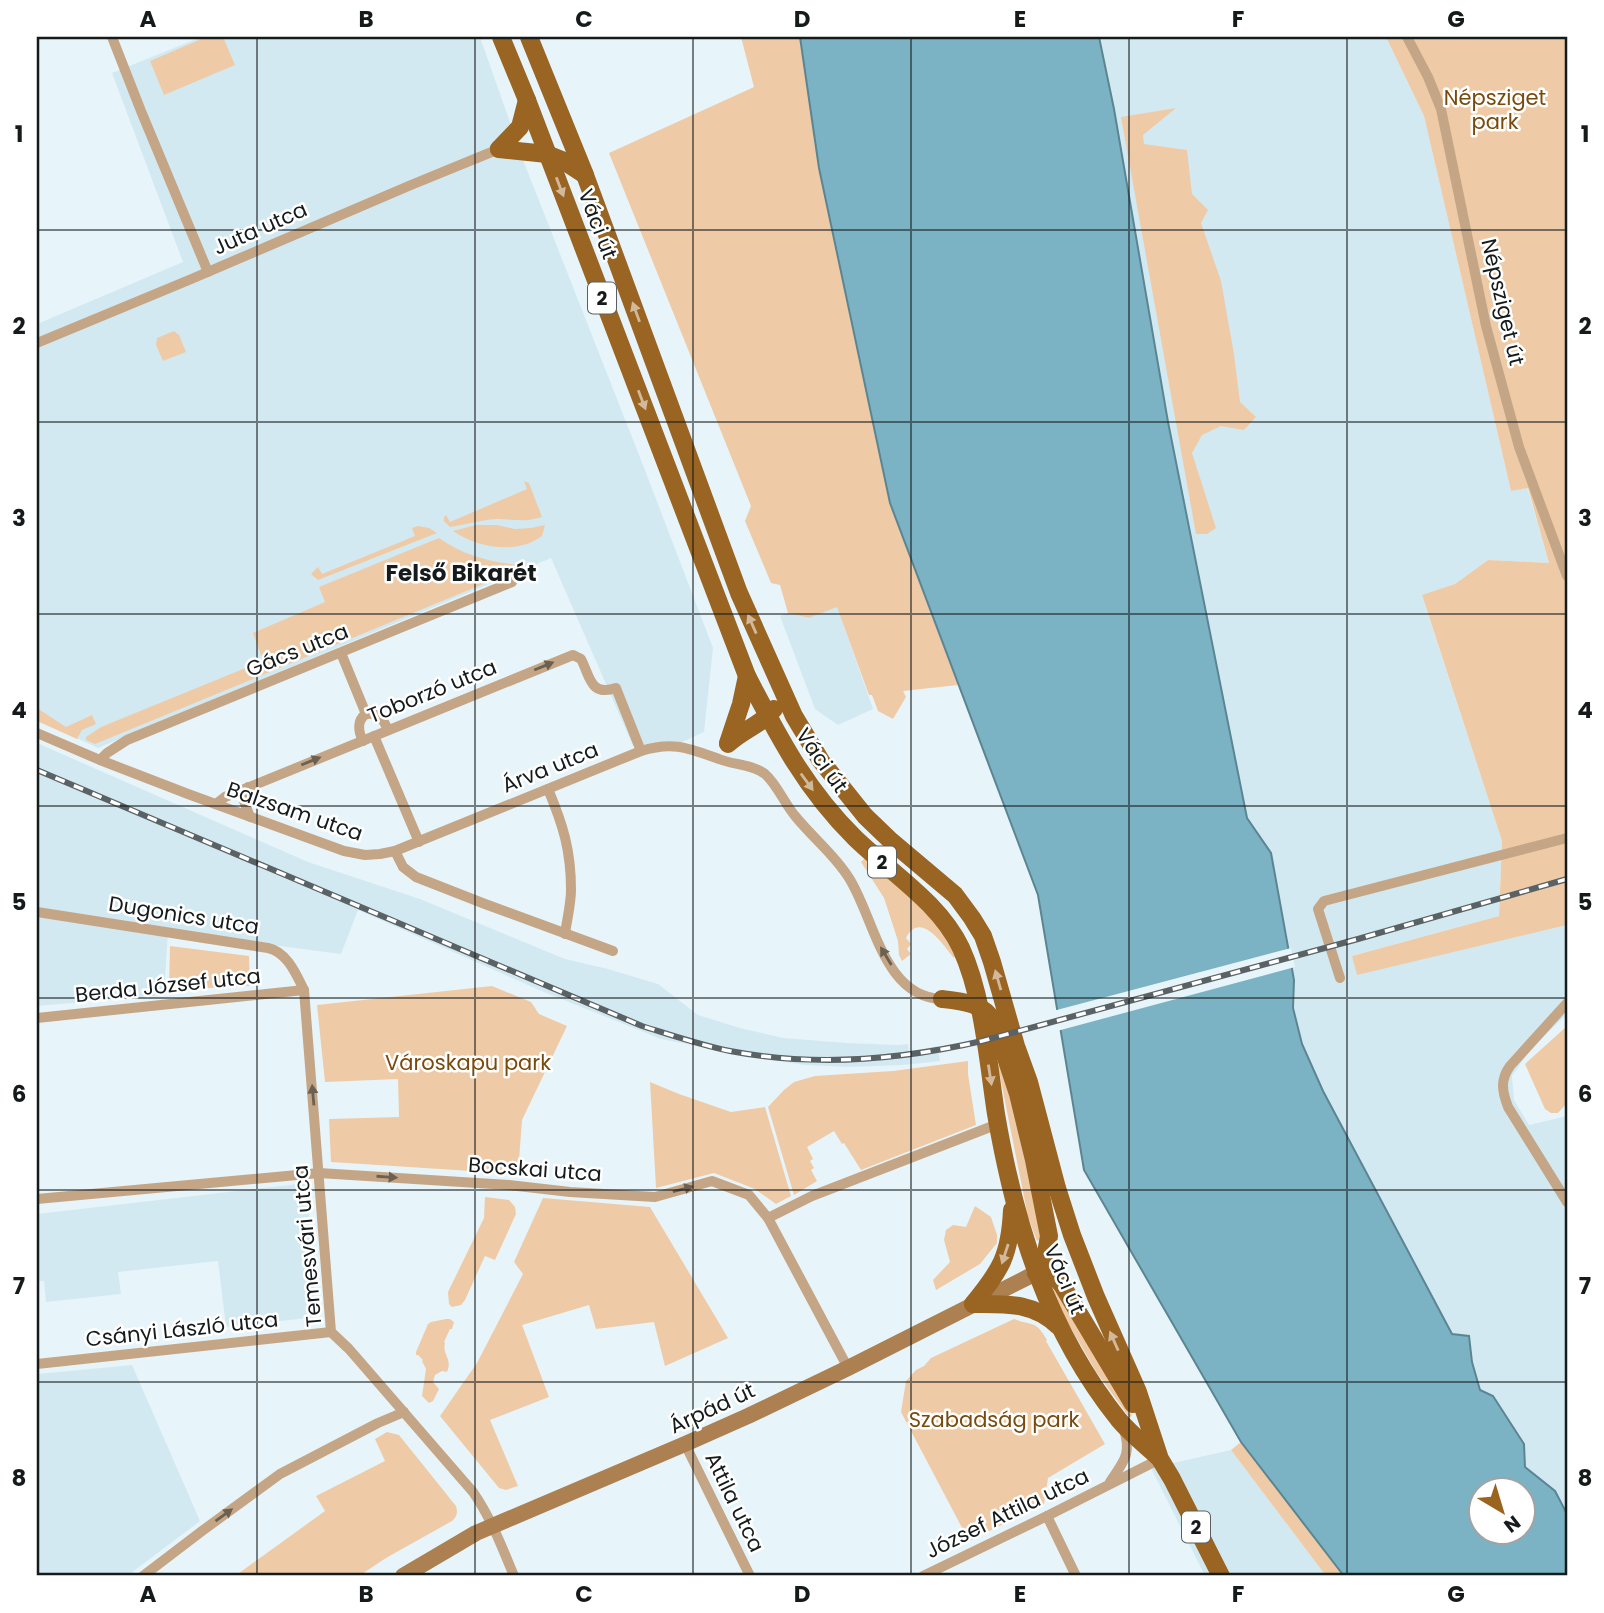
<svg xmlns="http://www.w3.org/2000/svg" width="1604" height="1613" font-family="Poppins,sans-serif">
<style>
.built{fill:#d3e9f1}
.green{fill:#eecba6}
.water{fill:#7bb3c5;stroke:#5c8592;stroke-width:2;fill-rule:evenodd}
.pier{fill:#e7f5fa}
.lines{fill:none;stroke-linecap:round;stroke-linejoin:round}
.street{stroke:#c4a687;stroke-width:10}
.secondary{stroke:#ac8050;stroke-width:16}
.primary{stroke:#9a6422;stroke-width:18}
.rail-casing{stroke:#5a6265;stroke-width:6}
.rail{stroke:#fff;stroke-width:3.5;stroke-dasharray:10;stroke-linecap:butt}
.oneway{fill:#d2b99c}
.oneway2{fill:#6c6051}
.grid{fill:none;stroke:#151a1b;stroke-width:2;stroke-opacity:0.55}
.labels{text-anchor:middle;dominant-baseline:central;stroke-width:5;stroke-linejoin:round;paint-order:stroke}
.shield{fill:#fff;stroke:#5b5f5f;stroke-width:2}
.shield-label{font-size:19px;font-weight:bold;fill:#151a1b}
.park-label{font-size:21px;fill:#784b0d;stroke:#fff}
.street-label{font-size:21px;fill:#151a1b;stroke:#fff}
.neighbourhood-label{font-size:23px;font-weight:bold;fill:#151a1b;stroke:#fff}
.neatline{fill:none;stroke:#151a1b;stroke-width:2.5}
.grid-label{font-size:23px;text-anchor:middle;font-weight:bold;fill:#151a1b}
</style>
<rect width="100%" height="100%" fill="#e7f5fa"/>
<g class="built">
<polygon points="201,37 480,37 525,165 643,465 713,648 704,732 669,748 633,746 551,558 98,748 37,720 37,324 183,262 112,73"/>
<polygon points="1099,37 1386,37 1424,116 1511,491 1527,487 1549,563 1488,560 1455,584 1422,596 1502,841 1499,916 1352,956 1358,974 1567,925 1567,1014 1530,1050 1512,1076 1514,1100 1529,1125 1567,1116 1567,1514 1555,1491 1525,1467 1524,1444 1493,1396 1480,1390 1472,1362 1469,1336 1452,1334 1323,1091 1302,1044 1293,1008 1294,980 1271,853 1247,818 1168,422 1114,109"/>
<polygon points="837,606 873,709 838,725 815,709 780,616 788,613 809,618"/>
<polygon points="37,743 308,862 420,899 565,959 608,969 658,984 698,1015 740,1028 783,1038 847,1043 898,1045 908,1044 909,1052 937,1046 940,1061 903,1065 848,1067 805,1065 763,1059 661,1039 544,992 358,910 341,954 168,931 164,995 37,1006"/>
<polygon points="307,1183 316,1317 226,1327 218,1261 118,1272 121,1294 46,1302 44,1281 37,1281 37,1214"/>
<polygon points="132,1365 200,1521 127,1576 37,1576 37,1374"/>
<polygon points="1231,1450 1326,1576 1205,1576 1151,1468"/>
</g>
<g class="green">
<polygon points="206,37 223,37 235,65 164,95 150,61"/>
<polygon points="741,37 800,37 819,168 890,503 958,685 903,691 906,697 893,719 878,711 872,695 869,695 837,607 809,618 788,613 780,585 771,583 745,521 751,506 609,153 754,87"/>
<polygon points="1386,37 1567,37 1567,925 1357,975 1352,956 1499,916 1502,841 1422,595 1455,584 1488,560 1549,563 1528,488 1511,491 1424,116"/>
<polygon points="1176,108 1143,135 1144,144 1187,150 1192,194 1208,210 1201,223 1221,281 1234,354 1240,402 1256,417 1244,430 1221,426 1202,435 1192,453 1216,528 1207,534 1196,534 1121,117"/>
<polygon points="174,331 179,335 186,352 163,361 156,345 157,338"/>
<path d="M524,481L529,483L542,517C524,523 513,519 496,519C480,520 465,525 450,527L444,521V517L446,515L450,522L527,489Z"/>
<path d="M476,525H497L515,529L531,528L545,525L542,536C516,555 478,548 453,531Z"/>
<polygon points="418,526 429,528 437,533 318,580 311,574 318,567 322,574 415,536 412,528"/>
<path d="M439,538C466,557 494,563 527,566L95,744L86,740V737L101,727L263,661L253,633L325,602L319,587Z"/>
<polygon points="37,708 66,727 92,715 96,724 82,730 77,739 37,721"/>
<path d="M868,855L905,888L958,951L954,958C942,944 921,910 906,938L911,944L907,949L911,954L902,961L899,955L898,941L884,898L861,862Z"/>
<polygon points="170,946 249,956 250,986 169,990"/>
<polygon points="492,986 531,1002 539,1014 567,1026 522,1120 518,1174 331,1162 329,1119 399,1117 398,1079 325,1082 317,1005"/>
<polygon points="1567,1026 1567,1103 1558,1113 1551,1113 1545,1109 1525,1064"/>
<polygon points="968,1061 968,1074 976,1125 861,1170 844,1143 842,1144 834,1131 807,1147 813,1159 810,1161 814,1168 811,1170 817,1181 794,1195 768,1107 784,1090 794,1082 815,1076 893,1071"/>
<polygon points="1000,1064 1020,1124 1041,1239 1037,1241 1028,1217 998,1066"/>
<polygon points="650,1082 679,1094 731,1112 765,1107 791,1196 776,1204 755,1189 714,1173 656,1188"/>
<polygon points="485,1197 509,1200 515,1207 516,1214 495,1260 485,1256 465,1300 461,1305 452,1307 449,1304 448,1292 484,1218"/>
<polygon points="543,1198 650,1207 728,1338 665,1366 654,1322 596,1329 589,1305 522,1325 549,1397 490,1420 518,1486 506,1490 499,1488 440,1416 477,1363 523,1274 514,1262"/>
<polygon points="975,1206 991,1217 997,1235 997,1243 980,1264 936,1290 933,1280 950,1262 944,1240 946,1230 953,1225 966,1227"/>
<polygon points="1056,1289 1132,1415 1131,1417 1129,1417 1095,1370 1064,1316 1052,1291"/>
<path d="M446,1319H450L454,1322L452,1329H450L444,1342L445,1343C442,1355 453,1359 447,1372L442,1371L435,1375L433,1382L439,1389L433,1401L429,1403L422,1396L426,1369L422,1361L423,1360L418,1355H416V1352L428,1324L431,1322Z"/>
<path d="M1014,1319C1033,1327 1035,1319 1047,1340L1046,1341L1105,1444L1048,1478L1044,1504L969,1541L901,1412L906,1381L916,1370L924,1366L931,1358Z"/>
<path d="M387,1432L399,1435L456,1506C458,1513 457,1516 452,1521L386,1558L359,1576H235L325,1511L316,1496L385,1461L375,1439Z"/>
<polygon points="1241,1442 1344,1576 1326,1576 1231,1450"/>
</g>
<path class="water" d="M800,37H1099L1114,109L1168,422L1247,818L1271,853L1294,980L1293,1008L1302,1044L1323,1091L1452,1334L1469,1336L1472,1362L1480,1390L1493,1396L1524,1444L1525,1467L1555,1491L1567,1514V1576H1344L1241,1442L1084,1170L1038,895L890,503L819,168ZM1482,1490H1524V1532H1482Z"/>
<polygon class="pier" points="1291,948 1295,967 1057,1031 1053,1011"/>
<g class="lines">
<g class="street">
<polyline points="112,37 141,111 208,272"/>
<polyline points="1407,37 1428,77 1441,109 1486,326 1519,447 1567,576"/>
<polyline points="37,343 189,280 411,185 499,149"/>
<polyline points="341,653 366,714"/>
<path d="M37,733L100,760L188,794L344,851L365,855L380,854L395,851L641,751C673,741 688,748 719,759C733,765 752,764 765,774C777,784 785,805 796,817C813,838 835,855 849,878C874,917 883,997 942,999"/>
<polyline points="374,736 419,842"/>
<path d="M363,741C358,731 357,720 366,714C378,712 384,720 388,730"/>
<polyline points="100,760 107,753 127,740 512,582"/>
<polyline points="248,787 244,801 250,817"/>
<path d="M548,789C563,825 571,850 571,890C571,904 567,919 565,934"/>
<path d="M216,804L225,797L573,655L581,659C590,676 590,697 616,688L641,751"/>
<polyline points="395,851 403,867 416,877 485,904 613,951"/>
<path d="M37,912L268,948C287,952 296,974 304,990L331,1332L349,1349L473,1492C491,1518 502,1547 514,1576"/>
<polyline points="1340,978 1318,909 1324,901 1567,838"/>
<path d="M1567,1003L1510,1066C1500,1080 1502,1091 1508,1107L1567,1202"/>
<polyline points="37,1018 304,990"/>
<polyline points="37,1199 319,1173 509,1185 570,1192 655,1197 712,1181 749,1195 768,1218 848,1368"/>
<polyline points="768,1218 812,1196 998,1124"/>
<polyline points="37,1364 331,1332"/>
<polyline points="685,1444 750,1576"/>
<path d="M1110,1482C1123,1462 1132,1455 1124,1430"/>
<polyline points="1047,1516 1076,1576"/>
<polyline points="143,1576 202,1531 280,1474 378,1423 404,1412"/>
<polyline points="923,1576 1047,1516 1160,1459"/>
</g>
<polyline class="secondary" points="403,1576 476,1533 685,1444 748,1416 848,1368 1036,1273"/>
<g class="primary">
<path d="M501,37L527,100L747,676C778,736 806,790 855,838C891,873 939,902 961,948C983,996 988,1061 996,1114C1015,1225 1047,1330 1119,1420C1130,1433 1145,1445 1157,1456"/>
<polyline points="529,37 585,175 739,593 794,716 821,761 865,816 891,841 955,895 972,918 983,936 992,962 1016,1046 1029,1082 1057,1188 1072,1235 1096,1297 1138,1392 1160,1459 1172,1479 1221,1576"/>
<polyline points="499,149 547,154 562,160 585,175"/>
<polyline points="499,149 520,127 527,100"/>
<polyline points="728,743 741,704 747,676"/>
<path d="M728,744C742,730 763,724 774,709"/>
<path d="M942,999C961,1001 984,1003 994,1022L1018,1094L1034,1160L1049,1236L1046,1253L1036,1273"/>
<path d="M1036,1273C1051,1272 1053,1274 1062,1285L1133,1404"/>
<path d="M973,1304C1001,1270 1010,1255 1012,1210"/>
<path d="M973,1304C1006,1304 1034,1302 1058,1326"/>
</g>
<g class="rail-casing">
<path id="rail" d="M37,770L642,1026C671,1035 700,1045 730,1051C814,1067 900,1060 982,1041L1358,939L1567,879"/>
</g>
<use href="#rail" class="rail"/>
</g>
<defs><path id="oneway-solid" d="M-6-.8H1V-3.2L6.5 0L1 3.2V.8H-6Z" transform="scale(1.75)"/></defs>
<g class="oneway">
<use href="#oneway-solid" transform="translate(560 187) rotate(69)"/>
<use href="#oneway-solid" transform="translate(636 312) rotate(-110)"/>
<use href="#oneway-solid" transform="translate(642 400) rotate(69)"/>
<use href="#oneway-solid" transform="translate(752 624) rotate(-114)"/>
<use href="#oneway-solid" transform="translate(807 782) rotate(54)"/>
<use href="#oneway-solid" transform="translate(998 980) rotate(-106)"/>
<use href="#oneway-solid" transform="translate(990 1075) rotate(81)"/>
<use href="#oneway-solid" transform="translate(1005 1254) rotate(108)"/>
<use href="#oneway-solid" transform="translate(1114 1341) rotate(-114)"/>
</g>
<g class="oneway2">
<use href="#oneway-solid" transform="translate(544 666) rotate(-22)"/>
<use href="#oneway-solid" transform="translate(311 761) rotate(-22)"/>
<use href="#oneway-solid" transform="translate(886 956) rotate(-121)"/>
<use href="#oneway-solid" transform="translate(313 1095) rotate(-95)"/>
<use href="#oneway-solid" transform="translate(387 1177) rotate(4)"/>
<use href="#oneway-solid" transform="translate(683 1189) rotate(-15)"/>
<use href="#oneway-solid" transform="translate(224 1515) rotate(-36)"/>
</g>
<path class="grid" d="M257,37V1576M475,37V1576M693,37V1576M911,37V1576M1129,37V1576M1347,37V1576M37,230H1567M37,422H1567M37,614H1567M37,806H1567M37,998H1567M37,1190H1567M37,1382H1567"/>
<g class="labels">
<g class="shield">
<rect x="588" y="282.5" width="28" height="31" rx="5"/>
<rect x="868" y="846.5" width="28" height="31" rx="5"/>
<rect x="1182" y="1511.5" width="28" height="31" rx="5"/>
</g>
<g class="shield-label">
<text x="602" y="298">2</text>
<text x="882" y="862">2</text>
<text x="1196" y="1527">2</text>
</g>
<g class="park-label">
<text x="1495" y="97">Népsziget<tspan x="1495" dy="24">park</tspan></text>
<text x="468" y="1062">Városkapu park</text>
<text x="994" y="1419">Szabadság park</text>
</g>
<g class="street-label">
<text transform="translate(598 224) rotate(69)">Váci út</text>
<text transform="translate(260 228) rotate(-24)">Juta utca</text>
<text transform="translate(1503 302) rotate(77)">Népsziget út</text>
<text transform="translate(297 650) rotate(-22)">Gács utca</text>
<text transform="translate(432 691) rotate(-22)">Toborzó utca</text>
<text transform="translate(822 760) rotate(55)">Váci út</text>
<text transform="translate(550 767) rotate(-22)">Árva utca</text>
<text transform="translate(295 811) rotate(19)">Balzsam utca</text>
<text transform="translate(184 915) rotate(9)">Dugonics utca</text>
<text transform="translate(168 985) rotate(-6)">Berda József utca</text>
<text transform="translate(535 1169) rotate(4)">Bocskai utca</text>
<text transform="translate(307 1246) rotate(-95)">Temesvári utca</text>
<text transform="translate(1065 1279) rotate(67)">Váci út</text>
<text transform="translate(182 1329) rotate(-6)">Csányi László utca</text>
<text transform="translate(712 1408) rotate(-25)">Árpád út</text>
<text transform="translate(735 1502) rotate(64)">Attila utca</text>
<text transform="translate(1007 1513) rotate(-26)">József Attila utca</text>
</g>
<g class="neighbourhood-label">
<text x="461" y="573">Felső Bikarét</text>
</g>
</g>
<rect width="1604" height="1613" fill="none" stroke="#ffffff" stroke-width="77"/>
<g transform="translate(1502 1511) rotate(142)"><circle r="33" fill="#ffffff" stroke="#a1a3a4" stroke-width="2"/>
<path d="M0-5L12 26L0 18L-12 26Z" fill="#9b641e"/>
<text y="-10" font-size="19" font-weight="bold" text-anchor="middle" fill="#151a1b">N</text>
</g>
<rect x="38" y="38" width="1528" height="1536" class="neatline"/>
<g class="grid-label">
<text x="148" y="27">A</text>
<text x="366" y="27">B</text>
<text x="584" y="27">C</text>
<text x="802" y="27">D</text>
<text x="1020" y="27">E</text>
<text x="1238" y="27">F</text>
<text x="1456" y="27">G</text>
<text x="19" y="142">1</text>
<text x="1585" y="142">1</text>
<text x="19" y="334">2</text>
<text x="1585" y="334">2</text>
<text x="19" y="526">3</text>
<text x="1585" y="526">3</text>
<text x="19" y="718">4</text>
<text x="1585" y="718">4</text>
<text x="19" y="910">5</text>
<text x="1585" y="910">5</text>
<text x="19" y="1102">6</text>
<text x="1585" y="1102">6</text>
<text x="19" y="1294">7</text>
<text x="1585" y="1294">7</text>
<text x="19" y="1486">8</text>
<text x="1585" y="1486">8</text>
<text x="148" y="1602">A</text>
<text x="366" y="1602">B</text>
<text x="584" y="1602">C</text>
<text x="802" y="1602">D</text>
<text x="1020" y="1602">E</text>
<text x="1238" y="1602">F</text>
<text x="1456" y="1602">G</text>
</g>
</svg>
